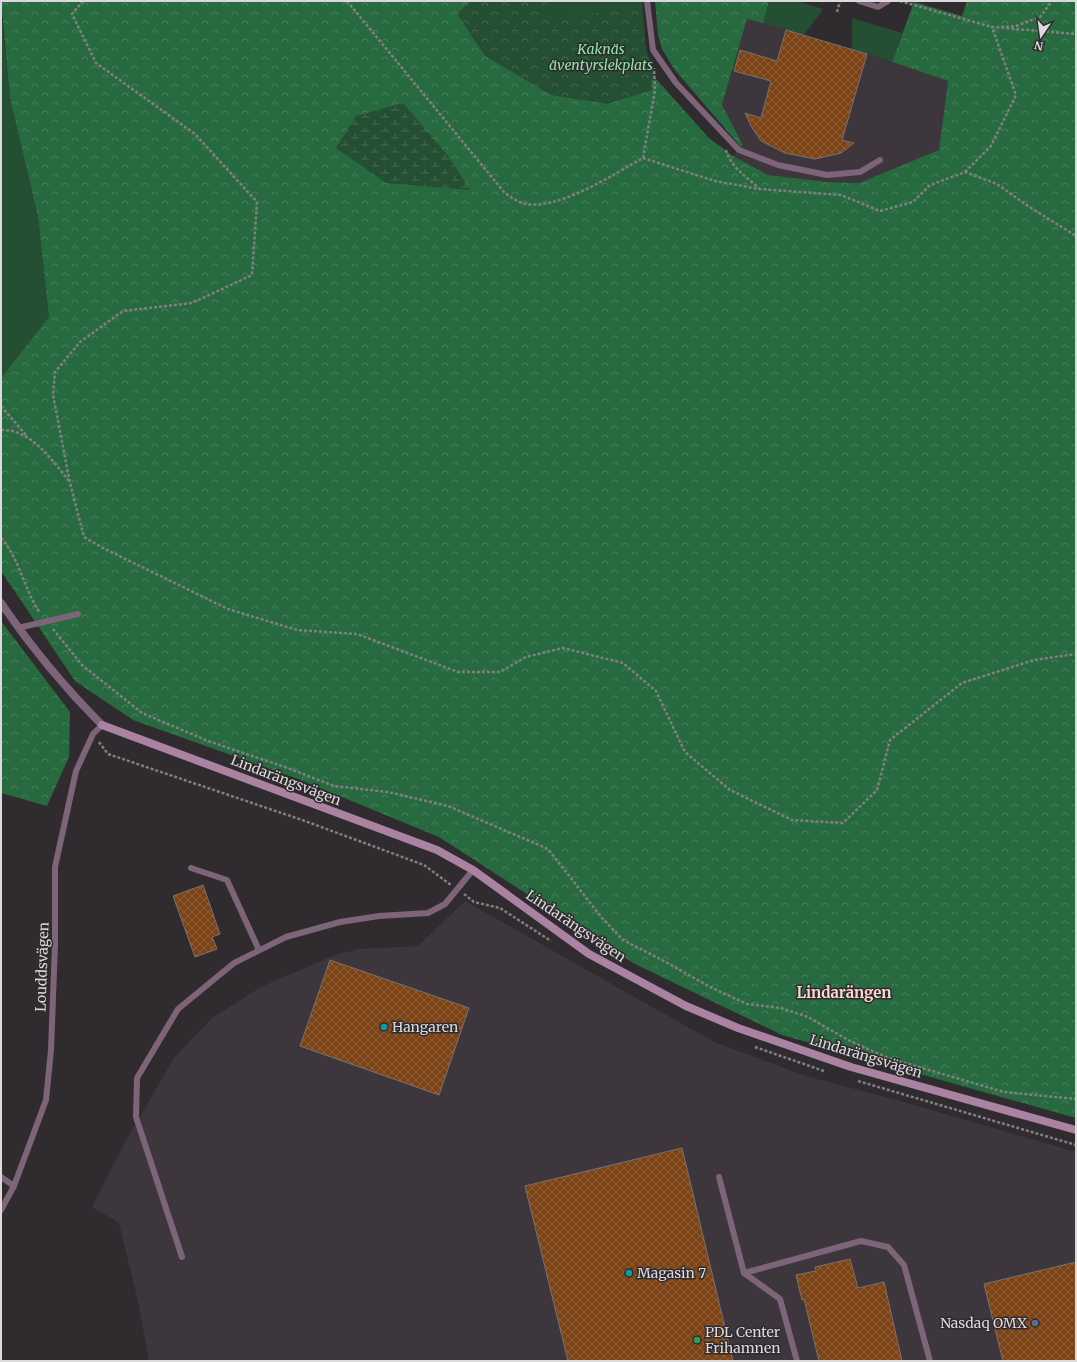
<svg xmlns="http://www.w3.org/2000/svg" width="1077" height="1362" font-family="Merriweather,serif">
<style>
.built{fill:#3e363d}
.grass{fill:#254f32}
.forest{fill:url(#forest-crowns)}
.wetland{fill:url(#wetland-marsh)}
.park{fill:url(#park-crowns)}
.building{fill:url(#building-cross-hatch);stroke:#787370}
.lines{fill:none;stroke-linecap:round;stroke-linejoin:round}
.path{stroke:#827f82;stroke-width:2.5;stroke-dasharray:3 2;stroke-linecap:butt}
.lane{stroke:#7d6478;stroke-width:6}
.street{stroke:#7d6478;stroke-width:8}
.secondary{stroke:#aa83a3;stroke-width:8}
.culture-dot{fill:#0f9aa8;stroke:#2f2b2f;stroke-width:1.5}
.service-dot{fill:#5c6f8a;stroke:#2f2b2f;stroke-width:1.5}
.leisure-dot{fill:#2e9e5b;stroke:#2f2b2f;stroke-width:1.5}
.labels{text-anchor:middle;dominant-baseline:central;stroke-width:3;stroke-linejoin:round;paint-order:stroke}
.park-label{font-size:14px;font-style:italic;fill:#8ce7a6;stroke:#2f2b2f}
.street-label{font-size:14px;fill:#dcdadc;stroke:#2f2b2f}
.poi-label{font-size:14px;fill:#dcdadc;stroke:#2f2b2f;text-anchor:start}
.neighbourhood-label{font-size:15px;font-weight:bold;fill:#fbd7d4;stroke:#2f2b2f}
</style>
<defs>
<pattern id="forest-crowns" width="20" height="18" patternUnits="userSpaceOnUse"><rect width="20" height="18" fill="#286a3f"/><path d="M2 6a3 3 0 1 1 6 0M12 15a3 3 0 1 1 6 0" fill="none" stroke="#477f5a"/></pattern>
<pattern id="wetland-marsh" width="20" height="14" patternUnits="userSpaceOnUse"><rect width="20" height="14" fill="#254f32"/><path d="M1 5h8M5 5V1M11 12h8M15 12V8" fill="none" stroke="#44684f"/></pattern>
<pattern id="park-crowns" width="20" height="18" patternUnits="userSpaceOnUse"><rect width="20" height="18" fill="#254f32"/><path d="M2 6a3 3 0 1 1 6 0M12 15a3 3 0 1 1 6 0" fill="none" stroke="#44684f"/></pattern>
<pattern id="building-cross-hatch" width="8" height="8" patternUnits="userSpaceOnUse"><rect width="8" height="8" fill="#7c4416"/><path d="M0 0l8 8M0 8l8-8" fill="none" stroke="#8e5e37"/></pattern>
</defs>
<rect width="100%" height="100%" fill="#2f2b2f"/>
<g class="built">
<polygon points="747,18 867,54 948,81 939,151 859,183 828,182 768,175 733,156 743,145 722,106"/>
<polygon points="465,901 714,1042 806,1076 897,1100 1076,1152 1076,1361 149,1361 138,1301 119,1223 92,1207 123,1146 174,1058 212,1018 261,987 335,955 359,949 418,946"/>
</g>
<g class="grass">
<polygon points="521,1 642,1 646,49 657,80 590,76"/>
<polygon points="769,1 797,1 823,9 804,35 763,23"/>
<polygon points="1,9 10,98 38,217 49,317 1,378"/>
<polygon points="852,18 902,33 892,62 852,49"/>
</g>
<g class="forest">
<polygon points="1,1 521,1 590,76 657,80 709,138 733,156 768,175 828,182 859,183 939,150 948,81 892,62 914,2 962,16 967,1 1076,1 1076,1118 782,1035 635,964 439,837 298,779 133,720 75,681 1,571 1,378 49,317 38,217 10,98"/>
<polygon points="655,1 769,1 763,23 747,19 722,105 743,145 741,147 674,69 662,49 658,35"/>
<polygon points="1,621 70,712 69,757 47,806 1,793"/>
</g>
<polygon class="wetland" points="403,103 449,157 470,190 386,183 336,148 356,116"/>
<polygon class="park" points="471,1 546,1 551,16 640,10 652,90 607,104 551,95 485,56 457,14"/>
<g class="building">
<polygon points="786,30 867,54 842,140 854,143 841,153 815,159 785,153 761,141 751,126 745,113 761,118 771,81 734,71 740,50 777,61"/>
<polygon points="203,885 220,934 212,937 217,949 195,957 173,896"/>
<polygon points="330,960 469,1008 439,1095 300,1046"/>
<polygon points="682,1148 733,1361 568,1361 525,1186"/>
<polygon points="850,1259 858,1288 884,1282 902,1361 819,1361 804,1299 802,1300 796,1275 816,1271 815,1267"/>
<polygon points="1076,1262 1076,1361 1003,1361 984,1284"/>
</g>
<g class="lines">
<g class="path">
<polyline points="83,1 72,14 96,63 195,134 257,202 252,275 192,303 123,311 80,342 55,372 53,395 70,483 84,537 103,548 228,609 297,630 357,634 458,672 500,672 526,657 563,648 623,663 656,691 685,752 730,790 792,820 843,823 877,790 890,740 962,683 1034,660 1076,654"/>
<path d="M347,1L504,192C509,196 516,201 522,203C555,213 614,174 643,158L715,181L759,189L841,195L880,211L913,202L930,185L965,172L997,184L1028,206L1076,236"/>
<polyline points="900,1 992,27"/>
<polyline points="837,12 840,1"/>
<polyline points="1001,27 1016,26 1040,17 1052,1"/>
<path d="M726,150C730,166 747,178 759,188"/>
<polyline points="643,158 655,90 654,68"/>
<polyline points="965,172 991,146 1016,95 992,27 1076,34"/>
<polyline points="1,406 26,435"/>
<path d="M1,430C32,429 52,461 70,482"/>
<path d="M1,538C20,559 24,590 40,613"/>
<polyline points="53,629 82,665 142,713 208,741 285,767 334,786 388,792 448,806 548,849 602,918 623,940 664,961 710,987 747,1004 781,1008 808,1017 850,1041 888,1058 1004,1092 1076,1099"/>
<polyline points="99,742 108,754 305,821 424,865 451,885"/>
<polyline points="464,894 474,902 500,908 551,941"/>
<polyline points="755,1047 824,1071"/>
<polyline points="858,1081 1076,1145"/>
</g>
<g class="lane">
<polyline points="647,1 653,50 676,83 739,150 778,165 827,175 860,172 880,160"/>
<polyline points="859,1 878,7 888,1"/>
<polyline points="18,628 78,614"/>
<polyline points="191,868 227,880 259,950"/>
<polyline points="1,1177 14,1186"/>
<polyline points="719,1177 744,1273 780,1299 797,1361"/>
<polyline points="1,1210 14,1186 46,1100 51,1050 55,945 55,867 76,771 93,734 102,725"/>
<polyline points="182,1257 136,1117 137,1078 178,1009 234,963 286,937 340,922 379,916 428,913 445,904 473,870"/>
<polyline points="744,1273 861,1241 888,1247 904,1265 930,1361"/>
</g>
<path class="street" d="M1,603C31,647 65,688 102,725"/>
<polyline class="secondary" points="102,725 437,850 473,870 589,954 686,1006 738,1028 851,1067 1076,1130"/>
</g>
<g class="culture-dot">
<circle cx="384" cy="1027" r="4"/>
<circle cx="629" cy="1273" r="4"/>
</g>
<circle class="service-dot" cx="1035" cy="1323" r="4"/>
<circle class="leisure-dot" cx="697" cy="1340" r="4"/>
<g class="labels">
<g class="park-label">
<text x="601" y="49">Kaknäs<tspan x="601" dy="16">äventyrslekplats</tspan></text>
</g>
<g class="street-label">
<text transform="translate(286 780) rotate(21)">Lindarängsvägen</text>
<text transform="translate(576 926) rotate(34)">Lindarängsvägen</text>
<text transform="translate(42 967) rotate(-88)">Louddsvägen</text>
<text transform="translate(866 1056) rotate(17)">Lindarängsvägen</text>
</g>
<g class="poi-label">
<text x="392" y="1027">Hangaren</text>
<text x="637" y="1273">Magasin 7</text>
<text x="1027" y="1323" text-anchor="end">Nasdaq OMX</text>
<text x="705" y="1332">PDL Center<tspan x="705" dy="16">Frihamnen</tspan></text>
</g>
<g class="neighbourhood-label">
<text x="844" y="992">Lindarängen</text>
</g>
</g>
<rect width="1077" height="1362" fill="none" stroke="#dcdadc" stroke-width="4"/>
<g transform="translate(1041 36) rotate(193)" stroke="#2f2b2f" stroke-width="3" paint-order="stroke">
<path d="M0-3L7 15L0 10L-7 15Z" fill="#dcdadc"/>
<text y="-6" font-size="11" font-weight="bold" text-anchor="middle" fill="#dcdadc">N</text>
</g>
</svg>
